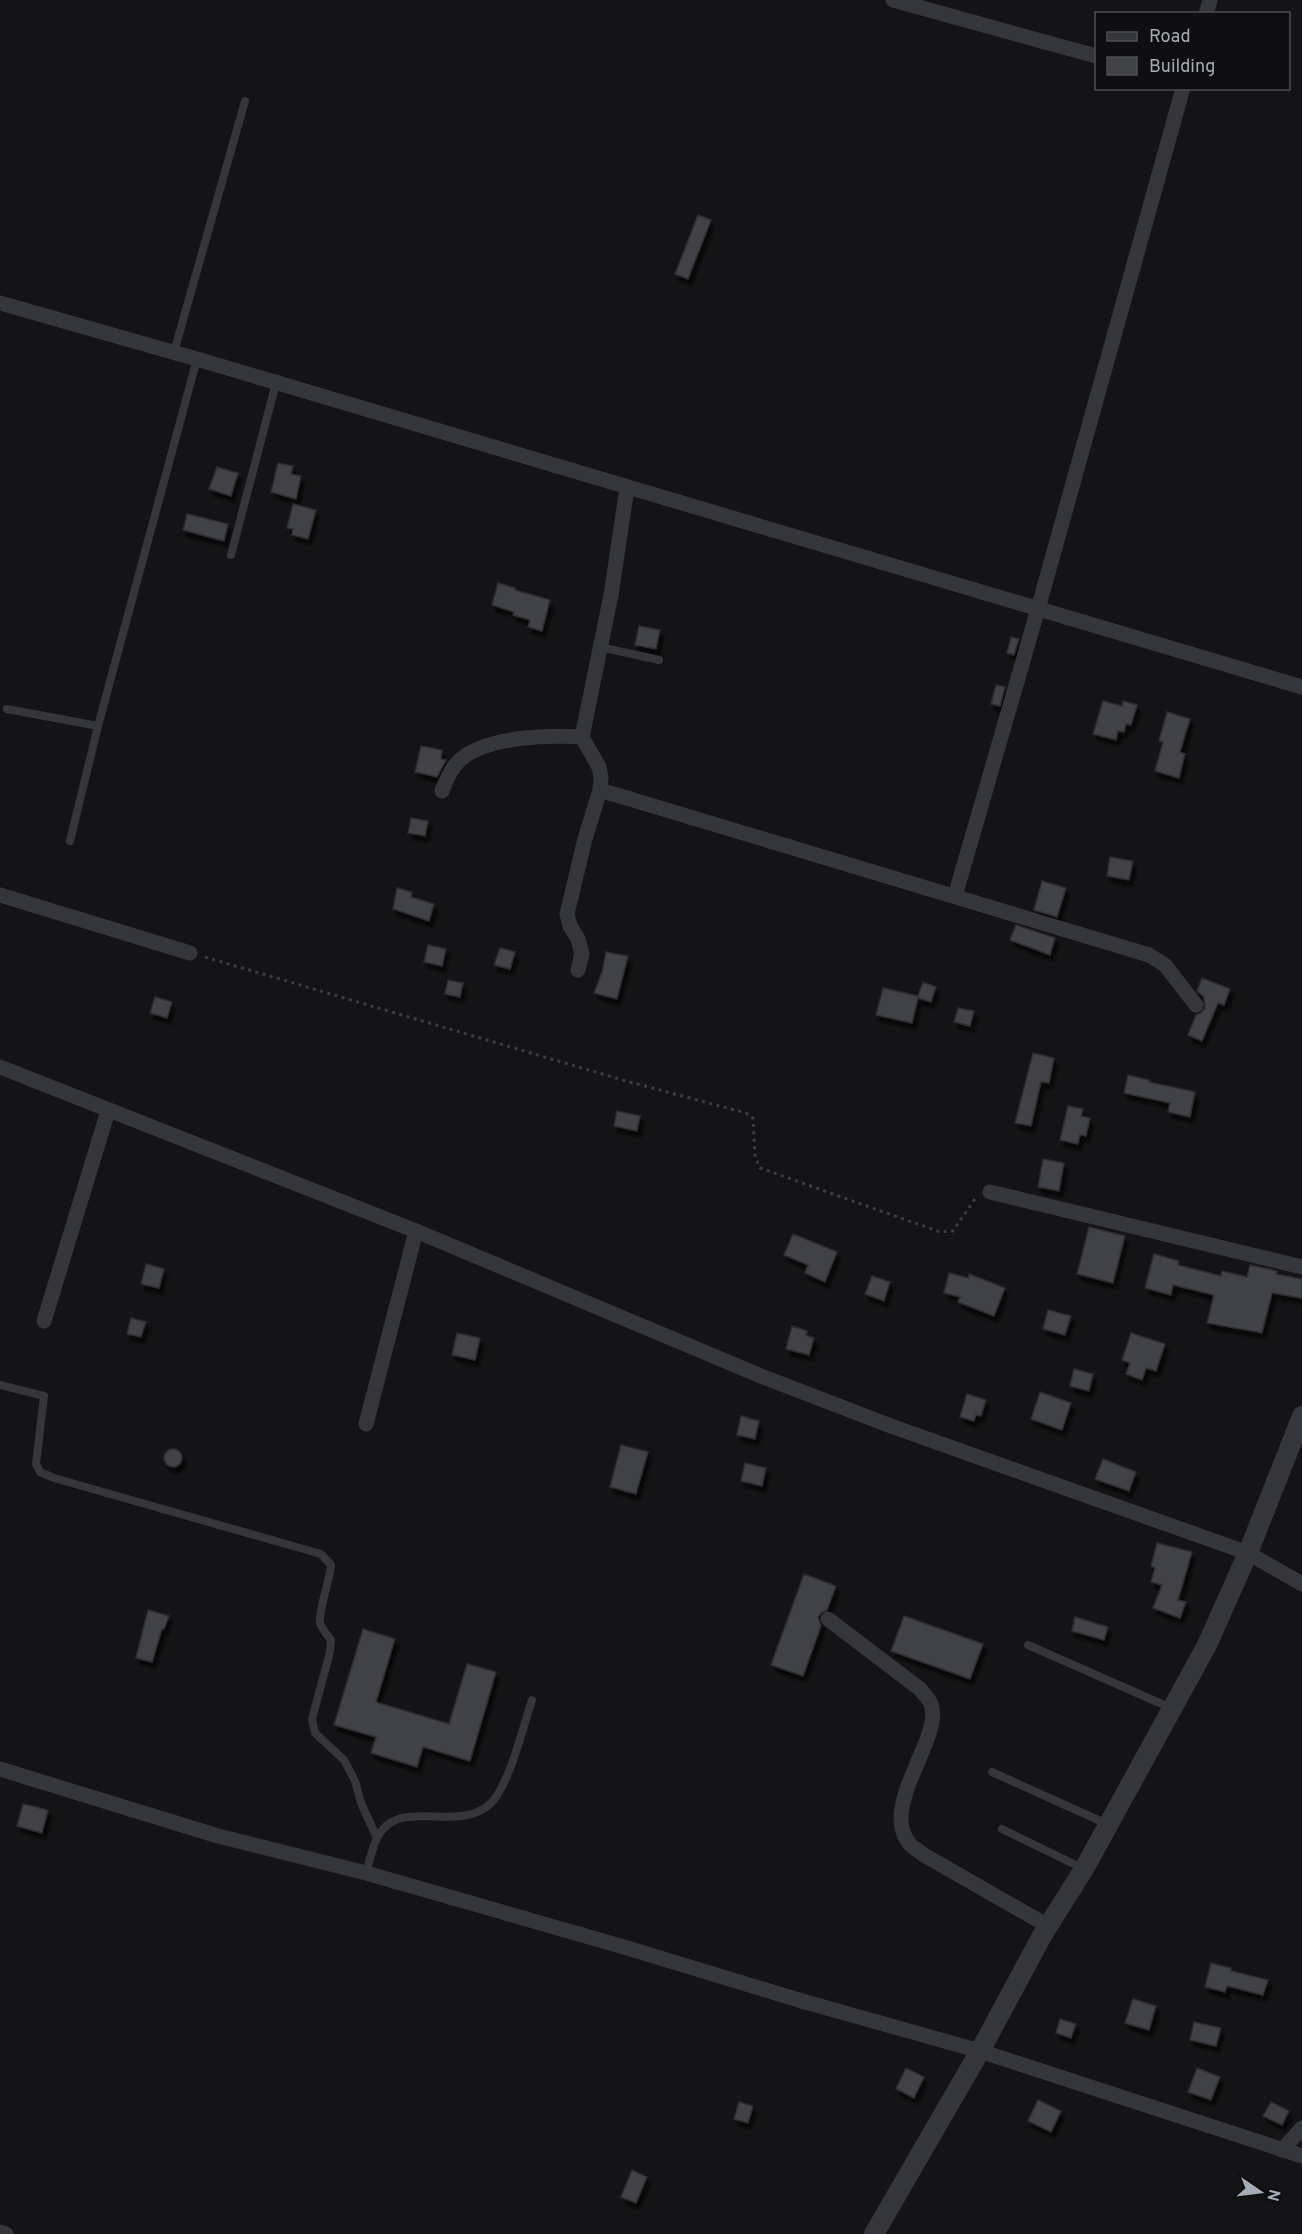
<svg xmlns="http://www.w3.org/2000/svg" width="1302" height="2234" font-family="Overpass,sans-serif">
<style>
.building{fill:#404246;stroke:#2e2e32;stroke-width:1.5;filter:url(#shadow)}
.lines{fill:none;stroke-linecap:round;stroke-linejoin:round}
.path{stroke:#3b3d42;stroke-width:3;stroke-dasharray:3 4.5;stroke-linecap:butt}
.service{stroke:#35363b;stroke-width:8}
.minor{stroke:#35363b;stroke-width:15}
.tertiary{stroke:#35363b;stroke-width:20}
</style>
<defs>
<filter id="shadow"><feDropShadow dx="3.5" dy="6" stdDeviation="1.5" flood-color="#0009"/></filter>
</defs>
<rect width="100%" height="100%" fill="#141416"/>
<path class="building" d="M698,215L711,220L688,279L675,274Z
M278,463L293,466L291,474L301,476L296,499L271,492Z
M217,467L238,473L231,496L209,489Z
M293,504L316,510L308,539L292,535L293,529L287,528Z
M187,514L228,524L224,541L183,530Z
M498,583L515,588V590L550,600L542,631L528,627L530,620L513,615L514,612L492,605Z
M639,626L660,630L656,649L635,645Z
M1011,637L1019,639L1014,655L1007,653Z
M996,685L1005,687L1000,706L991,704Z
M1103,701L1122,706L1123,701L1137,705L1131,725L1126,724L1124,732L1118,731L1116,740L1093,734Z
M1167,712L1190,719L1180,752L1185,754L1179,778L1155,771L1163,742L1159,741Z
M421,746L442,750L441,759L446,760L437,777L415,772Z
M411,818L428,821L425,836L408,833Z
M1110,857L1133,861L1129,880L1107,876Z
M1042,881L1066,888L1057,917L1034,910Z
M397,888L412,892L411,897L434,904L429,921L393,909Z
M1016,925L1055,938L1050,955L1010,940Z
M428,945L446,949L442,966L424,962Z
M500,948L515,952L510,969L494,965Z
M606,952L628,956L617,999L594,993L602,972Z
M1202,978L1230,989L1224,1005L1218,1003L1202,1041L1188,1035L1196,1015L1201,1013L1205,1008L1204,997L1197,991Z
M448,980L463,983L460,997L445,994Z
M923,982L936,987L931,1002L918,998L912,1023L876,1015L883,988L918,996Z
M155,997L172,1002L167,1018L150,1013Z
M958,1008L974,1011L970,1026L954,1022Z
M1033,1053L1054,1058L1049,1083L1041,1082L1031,1126L1015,1123Z
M1128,1075L1149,1080V1082L1195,1092L1190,1117L1168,1112L1170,1103L1124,1093Z
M1068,1106L1083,1109L1081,1116L1090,1118L1086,1136L1080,1135L1078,1144L1060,1140Z
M617,1111L640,1116L637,1131L614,1126Z
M1043,1159L1064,1163L1059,1191L1038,1187Z
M1089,1227L1125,1236L1113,1283L1077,1274Z
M793,1234L837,1252L825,1282L805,1273L808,1265L784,1255Z
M1154,1254L1179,1261L1178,1265L1221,1276L1222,1271L1247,1277L1250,1265L1277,1271L1276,1274L1302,1279V1298L1272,1293L1262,1333L1207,1323L1214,1295L1173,1285L1171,1295L1145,1288Z
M146,1264L164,1269L159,1288L141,1284Z
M949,1273L968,1278L969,1274L1005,1288L994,1316L958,1302L960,1297L944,1293Z
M872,1276L890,1282L884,1301L865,1294Z
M1048,1310L1071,1316L1065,1335L1043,1329Z
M131,1318L146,1322L141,1337L127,1334Z
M792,1326L807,1331L806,1335L814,1338L809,1355L786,1349Z
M457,1333L480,1338L475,1360L452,1355Z
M1131,1333L1165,1344L1156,1371L1146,1368L1142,1380L1126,1374L1130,1363L1122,1360Z
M1074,1369L1093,1374L1089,1391L1070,1386Z
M1040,1392L1071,1403L1062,1430L1031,1419Z
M967,1394L986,1400L981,1416L976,1415L974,1421L960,1417Z
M741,1416L759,1421L755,1439L737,1435Z
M621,1445L648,1452L636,1494L610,1487Z
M164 1458a9 9 0 1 1 18 0a9 9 0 1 1-18 0Z
M1103,1459L1136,1472L1129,1491L1095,1479Z
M745,1463L766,1468L762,1486L741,1481Z
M1157,1543L1192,1552L1178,1600L1186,1602L1180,1618L1153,1608L1162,1585L1151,1582L1155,1568L1151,1566Z
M804,1574L836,1586L827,1610L821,1613L818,1617L821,1626L803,1676L771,1665Z
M148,1610L169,1616L164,1629H162L152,1662L136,1658Z
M904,1616L983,1644L970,1679L891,1651Z
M1075,1617L1108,1627L1104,1640L1072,1631Z
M363,1629L395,1639L376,1702L449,1724L467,1664L496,1672L470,1761L423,1747L417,1767L371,1753L376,1737L334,1725Z
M23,1804L48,1810L42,1833L17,1826Z
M1211,1963L1231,1968V1971L1268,1980L1263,1995L1227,1986L1225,1992L1205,1987Z
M1133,1999L1156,2006L1149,2030L1125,2023Z
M1060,2019L1076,2024L1071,2038L1056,2033Z
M1194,2022L1221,2028L1216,2046L1190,2040Z
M906,2068L924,2077L914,2098L896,2089Z
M1197,2068L1220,2077L1211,2100L1188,2092Z
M1038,2100L1061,2111L1051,2132L1028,2121Z
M739,2102L753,2106L748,2123L734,2119Z
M1271,2102L1289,2111L1282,2125L1263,2116Z
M632,2170L647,2177L636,2203L621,2197Z"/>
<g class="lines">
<path class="path" d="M205,957L626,1081L746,1113L753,1118L755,1157L760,1168L940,1232L953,1231L975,1199"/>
<path class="service" d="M174,352L245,101
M231,555L276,383
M600,647L659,660
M7,709L98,726
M70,841L98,726L197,359
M0,1385L44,1396L36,1464L40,1472L54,1478L321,1554L331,1565C330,1580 318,1612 320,1623C322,1629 327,1635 331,1640L330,1652L312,1719L315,1733L344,1760L355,1781L361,1803L377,1838
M1028,1645L1171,1708
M992,1772L1107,1824
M1002,1829L1082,1868
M366,1873C369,1862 372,1849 377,1838C399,1794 460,1836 492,1802C510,1782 523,1727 532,1700"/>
<path class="minor" d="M893,0L1096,56
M1206,14L1210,0
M0,303L197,359L1302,687
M600,790L1149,955L1165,965L1196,1005
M442,791C446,780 451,768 460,760C487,736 548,735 582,737
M0,895L190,953
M955,896L1038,609L1183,88
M578,970L582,954L578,939L570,926L567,914L585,839L600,790L601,777L599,767L582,737L611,595L627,488
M0,1067L416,1231L761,1376L891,1426L1248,1553L1302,1584
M990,1192L1302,1267
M44,1321L108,1111
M366,1424L416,1231
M828,1619L920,1689C923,1693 929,1699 931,1704C944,1737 879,1805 909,1843C912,1848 920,1851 924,1855L1048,1926
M0,1769L218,1836L366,1873L624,1947L802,2001L980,2051L1302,2156
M1282,2150L1302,2128
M0,2232L6,2234"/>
<path class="tertiary" d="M874,2234L980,2051L1043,1934L1084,1869L1207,1645L1248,1553L1302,1416"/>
</g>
<rect x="1095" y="12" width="195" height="78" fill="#0f0f11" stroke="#4b4e53" stroke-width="1.5"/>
<rect x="1107" y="32" width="30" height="9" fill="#35363b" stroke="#4b4e53" stroke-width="1.5"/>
<text x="1149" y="42" font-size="18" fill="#a5acb6">Road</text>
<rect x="1107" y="57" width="30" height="18" fill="#404246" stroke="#4b4e53" stroke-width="1.5"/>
<text x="1149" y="72" font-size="18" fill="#a5acb6">Building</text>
<g transform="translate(1260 2192) rotate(104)" stroke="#0f0f11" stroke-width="4.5" paint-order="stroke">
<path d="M0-4.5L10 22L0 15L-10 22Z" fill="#a5acb6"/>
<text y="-9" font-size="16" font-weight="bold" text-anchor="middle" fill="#a5acb6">N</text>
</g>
</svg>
